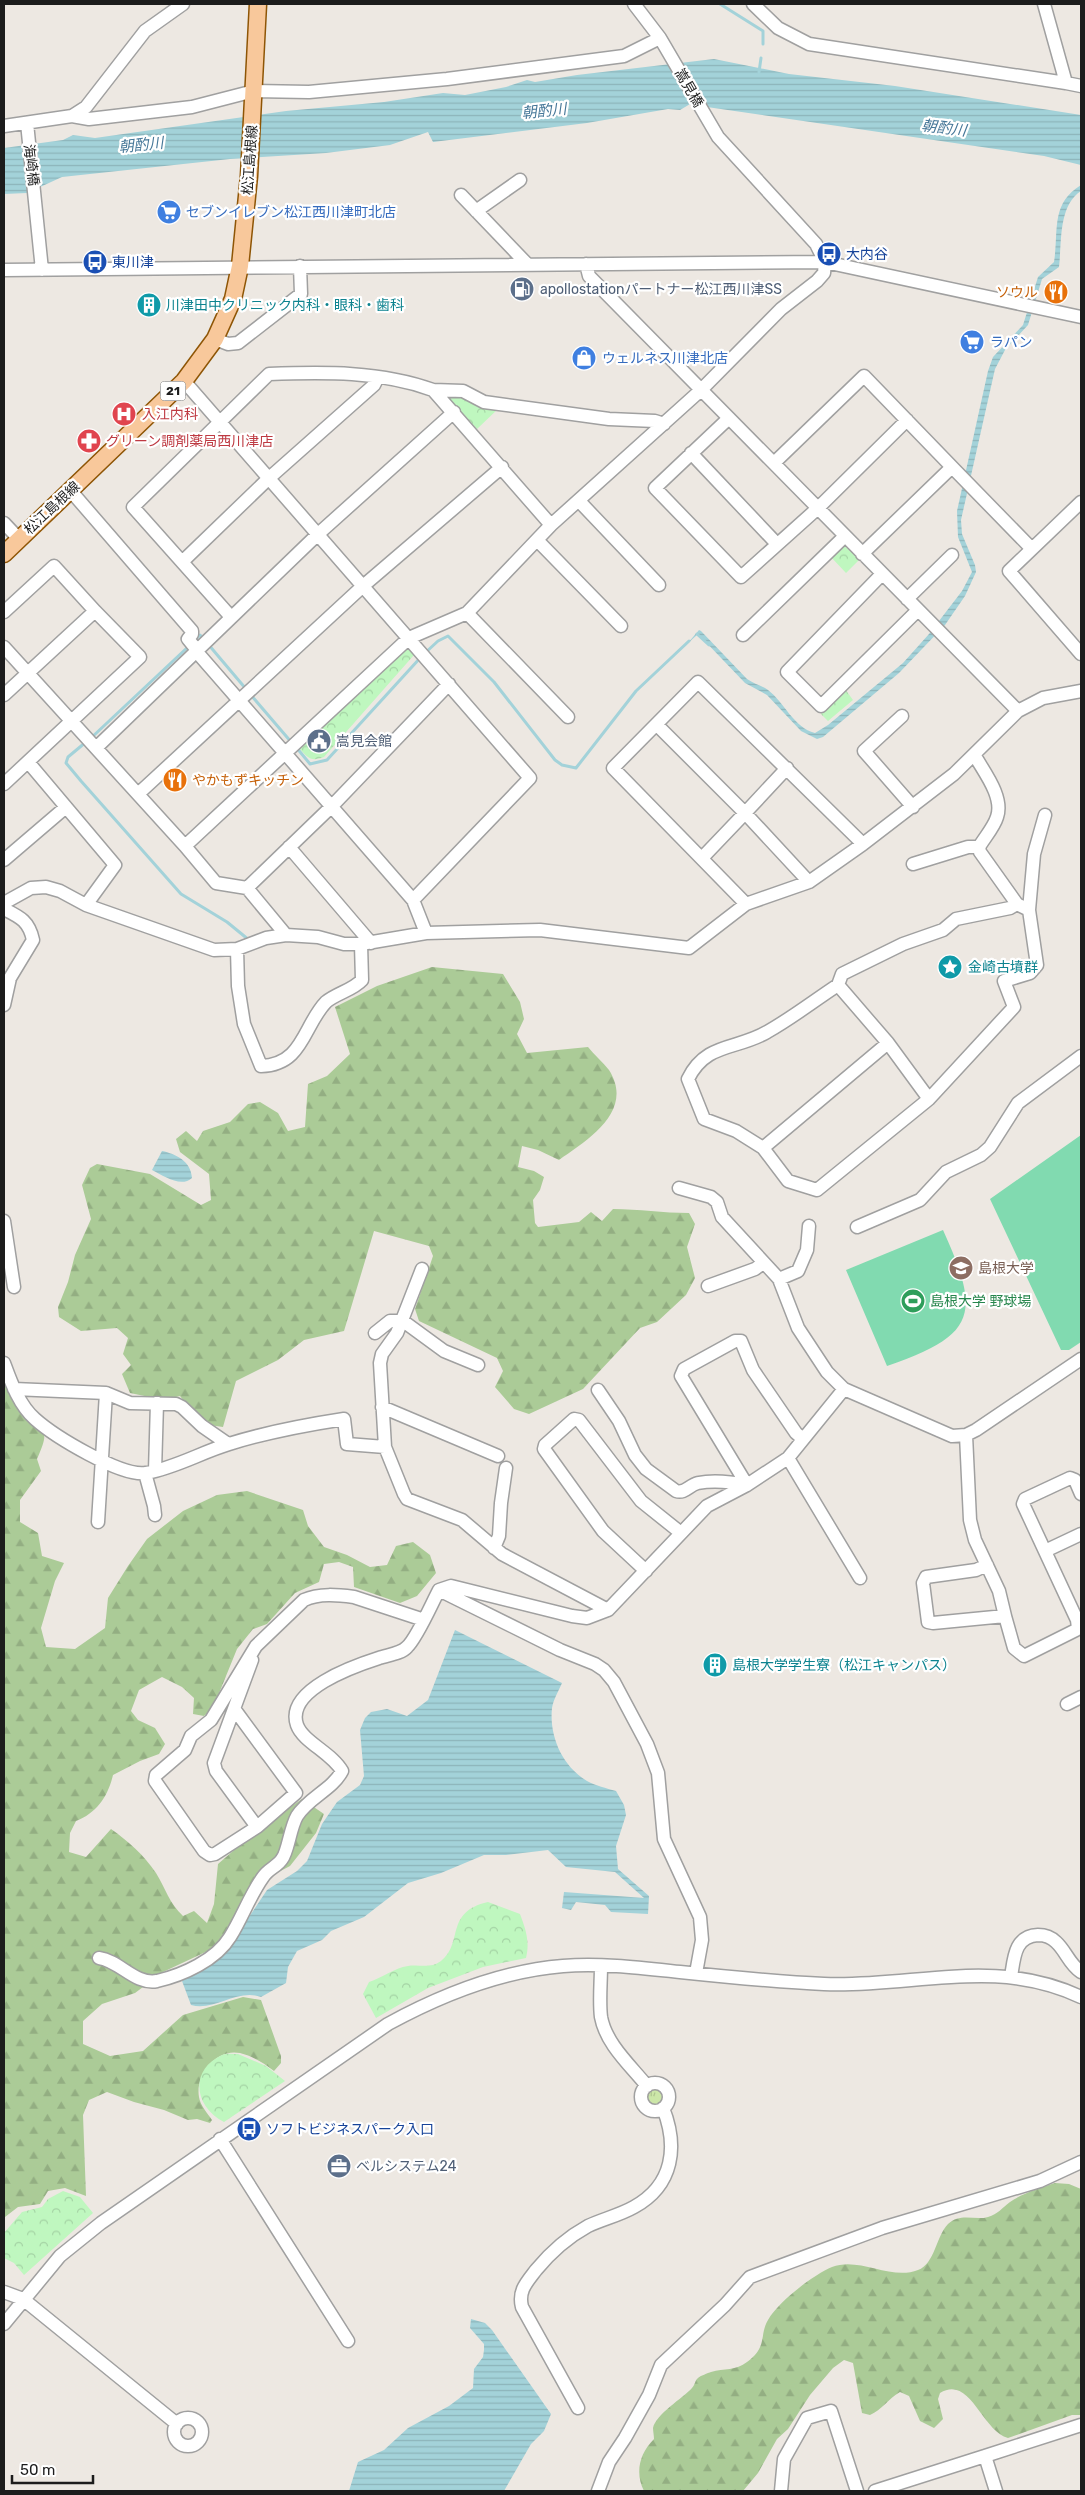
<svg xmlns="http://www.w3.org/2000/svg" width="1085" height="2495" font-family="Rubik,'Noto Sans JP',sans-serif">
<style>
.grass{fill:url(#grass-tufts)}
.forest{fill:url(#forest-firs)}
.park{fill:url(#park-crowns)}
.pitch{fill:#81dab0}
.water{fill:url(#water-rules)}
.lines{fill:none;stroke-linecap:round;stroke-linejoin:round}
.stream{stroke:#a3d2d9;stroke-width:3}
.minor-casing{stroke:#a0a0a0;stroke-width:15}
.major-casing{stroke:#8e5505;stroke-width:19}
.minor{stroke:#fff;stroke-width:12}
.major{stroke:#f8c89b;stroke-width:16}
.labels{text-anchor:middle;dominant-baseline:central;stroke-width:4.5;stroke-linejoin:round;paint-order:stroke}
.shield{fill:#fff;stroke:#606060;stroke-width:1}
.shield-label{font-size:12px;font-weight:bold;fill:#1c1c1c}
.street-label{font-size:14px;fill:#1c1c1c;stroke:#fff}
.shop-label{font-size:14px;fill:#366cbe;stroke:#fff;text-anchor:start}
.transit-label{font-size:14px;fill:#164399;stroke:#fff;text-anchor:start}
.service-label{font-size:14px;fill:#4e5e75;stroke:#fff;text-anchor:start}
.food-label{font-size:14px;fill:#c56008;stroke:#fff;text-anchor:end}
.culture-label{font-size:14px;fill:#0d838f;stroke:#fff;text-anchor:start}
.health-label{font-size:14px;fill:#be3a42;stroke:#fff;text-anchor:start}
.education-label{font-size:14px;fill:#785e54;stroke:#fff;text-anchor:start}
.leisure-label{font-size:14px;fill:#27864d;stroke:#fff;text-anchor:start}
.water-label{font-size:15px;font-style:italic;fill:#467798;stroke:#fff}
</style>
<defs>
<pattern id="grass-tufts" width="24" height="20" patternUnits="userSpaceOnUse" patternTransform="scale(1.25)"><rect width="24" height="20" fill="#cce6a8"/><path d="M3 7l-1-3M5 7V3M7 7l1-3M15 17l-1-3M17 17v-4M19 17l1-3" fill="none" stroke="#afc590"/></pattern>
<pattern id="forest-firs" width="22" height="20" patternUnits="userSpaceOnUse" patternTransform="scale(1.25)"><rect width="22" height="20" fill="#abcb97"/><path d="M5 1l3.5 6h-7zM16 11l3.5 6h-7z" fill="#93ae82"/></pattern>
<pattern id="park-crowns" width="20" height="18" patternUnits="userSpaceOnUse" patternTransform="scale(1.25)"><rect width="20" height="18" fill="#bff7bf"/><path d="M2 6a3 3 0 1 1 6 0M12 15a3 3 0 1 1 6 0" fill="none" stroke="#a4d3a4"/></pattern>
<pattern id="water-rules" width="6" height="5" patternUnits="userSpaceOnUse" patternTransform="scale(1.25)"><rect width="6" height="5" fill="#a3d2d9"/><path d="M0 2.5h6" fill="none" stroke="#8cb4ba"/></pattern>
</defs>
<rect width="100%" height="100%" fill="#ede8e2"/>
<path class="grass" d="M647 2097a8 8 0 1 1 16 0a8 8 0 1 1-16 0Z"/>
<path class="forest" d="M432,967L503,974L520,1002L524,1019L517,1034L527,1053L588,1047C594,1055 603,1062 609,1070C635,1111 588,1140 559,1160L538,1150L522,1146L518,1167L534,1171L544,1177L540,1190L533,1200L535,1223L538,1227L579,1222L591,1212L602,1221L613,1209C639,1209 663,1213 689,1213L695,1224L687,1247L695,1278L686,1295L657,1322L640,1328L583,1389L529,1414L514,1409L495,1387L503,1371L497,1358L419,1321L415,1309L433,1256L429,1246L374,1231L344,1331L304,1340L278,1360L236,1381L223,1427L202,1424L180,1396L164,1400L130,1393L122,1374L131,1365L123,1354L128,1338L117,1328L81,1331L59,1317L58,1307L68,1282L75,1255L91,1219L82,1185L90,1168L97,1164L150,1174L201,1205L211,1200L209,1174L180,1152L176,1139L186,1131L197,1141L203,1131L230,1122L248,1104L260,1102L278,1113L288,1131L305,1127L308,1084L327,1076L350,1054L335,1007L377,986Z
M4,1381C11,1392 15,1406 23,1416C40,1437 53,1423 37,1459L41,1471L20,1500V1522L38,1533L42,1556L64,1563L55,1581L41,1628L46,1647L75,1649L105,1628L108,1598L128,1566L147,1539L183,1511L217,1495L247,1491L303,1510L308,1526L324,1547L347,1555L370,1567L387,1565L396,1546L413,1542L430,1555L436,1573L417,1596L400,1603L354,1587L353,1567L339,1562L324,1564L319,1582L295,1593L267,1624L253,1629L237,1649L213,1708L204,1716L193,1714L194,1698L182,1687L162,1677L139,1690L131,1711L138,1720L155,1728L165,1744L159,1754L140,1761L113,1775C108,1796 97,1813 76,1821L70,1833L69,1852L86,1857L111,1829C128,1841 144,1855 156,1873C166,1889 169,1903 183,1916L194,1911L207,1923L214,1904L218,1864L256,1831L302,1799L324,1814L316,1833L290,1866L252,1886L233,1924L212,1949L163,1972L135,1993L102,2004L83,2021V2044L110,2056L143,2051L183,2015L243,1997L261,2000L281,2056V2063L274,2071C264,2063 252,2056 240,2053C216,2048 195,2075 199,2097C200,2105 208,2114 212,2120L210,2123L197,2119L188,2120L164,2110L134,2102L107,2092L89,2100L83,2115L86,2196L65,2188L48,2191L40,2204L18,2207L5,2217L4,2227Z
M1055,2183L1069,2184L1081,2189V2415H1072L1008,2438C982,2431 970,2374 940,2393L938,2399L943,2419L934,2428L920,2421L909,2396L900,2392C888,2399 882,2410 870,2415L862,2413L853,2363L844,2360L833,2368L810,2395L788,2429L777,2439L758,2473L743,2491H644C635,2473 639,2454 654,2439C654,2436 653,2431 653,2428C656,2414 683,2398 692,2388C695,2385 695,2380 698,2378C700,2376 708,2373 711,2372C724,2368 736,2371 747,2362C768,2347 759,2335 768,2320C778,2302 813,2275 832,2267C859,2256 891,2281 918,2270C935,2264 936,2236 948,2224C961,2212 975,2221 988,2217C998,2214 1002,2208 1010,2202C1023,2193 1040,2188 1055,2183Z"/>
<path class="park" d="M451,393L499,408L477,429L447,397Z
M842,544L860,559L846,573L830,556Z
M409,649L414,655L324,757C311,762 308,758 299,748L401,651Z
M845,689L853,700L828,721L821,714Z
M488,1902L520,1914C526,1930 530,1942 526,1958L483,1967L428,1988L376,2018L363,1994L369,1982C382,1978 394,1968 408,1966C420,1964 430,1969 441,1961C464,1943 444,1912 488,1902Z
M238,2054L266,2066L285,2081L224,2122C194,2107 189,2070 222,2055C227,2053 233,2054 238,2054Z
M63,2191L80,2197L93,2213L24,2275L14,2263L4,2258V2233L22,2212L42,2207L48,2199Z"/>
<path class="pitch" d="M1081,1135V1342L1069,1350H1061L990,1199Z
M943,1230C981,1314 977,1335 887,1366L846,1270Z"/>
<path class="water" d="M714,59L789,74L895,86L1081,115V165L1044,156L707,107L702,97L680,110L668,109L587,123L433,142L428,132L390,145L326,153L230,159L62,177L27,193L4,194V148L63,140L73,135L95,138L286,111L384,102L443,93L465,95L506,87L527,80L535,82L577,75Z
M1081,185V191C1058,206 1062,242 1059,267L1042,279L1028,325L1005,350L995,369L961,520L962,534L975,565L976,572L965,596L945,625L899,673L823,737L817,739L801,731L767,695L745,683L700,636L697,635L687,644L699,630L701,631L747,679C754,684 761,685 768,690C784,702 794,728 815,733L828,725L903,663L929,634L962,591L972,572L958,537L957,511L988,371L993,357L1023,325L1038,277L1054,262C1059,231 1050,204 1081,185Z
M162,1151C176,1154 191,1161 192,1178C181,1188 164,1176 152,1170Z
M455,1630L562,1683C559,1690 553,1700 552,1708C549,1736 562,1766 587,1781C596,1786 606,1788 616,1791L624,1805L626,1815L616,1846L618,1869L649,1896L648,1914L611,1912L605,1905L576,1902L571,1910L562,1908L564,1892L644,1898L615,1872L566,1867L548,1850L506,1855H484L441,1873L408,1883L364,1917L331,1931L322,1940L297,1951L288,1967L286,1983L261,1997C237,1988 214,2012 191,2005L182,1981L235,1938L267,1890L297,1871L307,1861L322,1824L337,1802L360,1785L364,1776L360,1730L365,1718L371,1712L387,1709L407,1716L428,1700Z
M471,2319L485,2323L492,2330L551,2414L544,2431L531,2444L504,2491H349L358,2462L384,2450L408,2428L449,2406L473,2388L474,2369L483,2357L484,2350V2344L470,2328Z"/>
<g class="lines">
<path class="stream" d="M720,4L763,31V44
M759,72L761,58
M697,634L709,645
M193,642L200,635L204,640
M208,644L246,689
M425,653L438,641L448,636L494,682L555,760L562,765L576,768L636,691L689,641
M250,694L292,743
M91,738L189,646
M86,742L68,757L66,763L81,781L181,894L227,922L249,940
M296,747L310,764L327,760L421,657"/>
<defs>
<path id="minor" d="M753,4L778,28L809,44L1066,83L1044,4
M1066,83L1081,86
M72,116L86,107L145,31L183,4
M27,123L42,270
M4,126L72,116L89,119L192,107L254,91L309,92L447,79L624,56L660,38
M461,195L528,265
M476,211L520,180
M586,264L589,276L1018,711
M4,270L825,262L1081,317
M215,339L228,344L238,343L301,294L300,266
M184,381L530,778L413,900
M433,390L463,391L484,402L609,419L655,421L664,424
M729,418L655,488L741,577L818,508L907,420
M691,453L777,544
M775,462L864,376L952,467L862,554
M952,467L1032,549
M70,490L192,631V634L188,639L197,650
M579,501L659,585
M1081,502L1009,571L1081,654
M4,523L19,539
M537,540L621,626
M182,562L133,507L269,374C324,372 381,371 433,390L551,525
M882,574L787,672L821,706L918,610
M907,599L952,555
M4,612L54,566L95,611L4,695
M467,613L568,717
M231,617L182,562L268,479L374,385L378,377
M743,635L845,536
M4,647L185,846L409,638L467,613L551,525L701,390L781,309L817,281L824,273L825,262L816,244L718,137L660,38L634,4
M196,651L413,900L426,933
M902,716L864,751L913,807
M657,725L745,813L702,858
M97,747L317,535L454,412
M975,756C984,772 1004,797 997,817C994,827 985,837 979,847L980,852L1017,904L1029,910L1037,965L1030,973L1004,981L1014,1007L929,1099L817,1190L788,1181L763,1148L736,1131L704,1119L688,1079C706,1042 737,1050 767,1032C792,1018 815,1000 838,985L842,974L903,944L943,930L956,919L1010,908L1017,904
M28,762L115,865L86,905
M787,768L745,813L809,882
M4,784L140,657L95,611
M138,794L363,586L502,467
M185,846L216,883L247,888L332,806L449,684
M289,847L371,943
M4,860L66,807
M913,864L968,847H979
M247,888L286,935
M4,903L31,888L46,887L60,891L86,905L214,950L237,949L266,938L286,935L318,937L344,944H361L426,933L540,930L689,948L746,904L809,882L863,844L954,774L1018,711L1043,698L1081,691
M746,904L613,768L698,682L863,844
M4,909C20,917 29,921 33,940L10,978L4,1005
M1029,910L1034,854L1045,815
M237,949L238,986L244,1024L261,1066C303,1065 303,1026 326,1002C337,993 353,990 362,980L361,944
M838,985L888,1043L929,1099
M763,1148L888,1043
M679,1188L711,1197L717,1202L722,1217L779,1279L798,1328L827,1372L844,1389
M4,1221L14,1287
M857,1227L920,1200L946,1172L981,1155L990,1147L1018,1103L1081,1056
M422,1269L397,1333L382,1354L380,1363L385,1447L404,1494L407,1499L462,1520L502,1554L608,1610
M779,1279L798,1271L807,1250L809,1226
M708,1286L755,1269L763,1263
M375,1333L390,1321H403L444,1351L478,1365
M4,1363C11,1382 19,1405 35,1419C54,1436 121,1477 146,1473C175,1468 202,1452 229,1444C267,1432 305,1425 344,1419L347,1444L385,1447
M14,1389L106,1393L130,1403L176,1404L182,1407L202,1426L228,1444
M598,1390L619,1421L635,1455L646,1469L676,1491C685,1494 689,1485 698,1483C713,1480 732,1482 747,1485
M382,1407L498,1456
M966,1435L970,1520L975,1540L999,1591L1005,1616
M788,1458L860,1578
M155,1471L157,1403
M145,1473L154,1506L155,1515
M747,1485L681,1376L684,1369L735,1341H741L753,1370L796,1433L803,1439
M98,1522L106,1393
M494,1548L499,1536L501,1503L506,1468
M1045,1551L1081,1534
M987,1565L976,1570L926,1577L923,1583L928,1622L933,1623L1005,1616L1014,1648L1024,1656L1076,1630L1078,1628L1077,1620L1023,1504L1025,1499L1070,1478L1075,1480L1081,1494
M646,1571L603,1531L544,1449L545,1445L574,1419L579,1420L641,1501L681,1533
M439,1590L560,1650L595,1664L604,1670L614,1682L647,1744L658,1773L664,1839L700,1917L702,1940L696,1973
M252,1660L214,1763L216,1771L257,1827
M1067,1704L1081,1697
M235,1710L296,1793L257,1827L215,1854L210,1855L204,1851L155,1781L156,1775L185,1750L191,1736L211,1720L256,1646L304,1600C319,1593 338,1595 354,1597L424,1620
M99,1958C120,1961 135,1985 157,1981C183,1975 216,1960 230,1937C242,1918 250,1895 263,1877C268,1869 278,1866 282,1859C288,1852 290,1828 297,1816C309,1797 332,1790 342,1771C332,1753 303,1742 297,1725C285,1690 354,1666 379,1658C387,1655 401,1654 407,1647C417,1638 432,1603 439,1590L451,1586L572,1616L587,1618L608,1610L707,1506L747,1485L788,1458L844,1389L952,1436L966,1435L976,1430L1081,1359
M601,1966C601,1982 599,2001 601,2017C606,2044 630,2065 647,2086
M1011,1977C1014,1959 1014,1936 1038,1935C1045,1935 1051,1937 1056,1942C1066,1951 1069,1964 1081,1972
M641 2097a14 14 0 1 1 28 0a14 14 0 1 1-28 0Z
M220,2139L348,2341
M4,2292L23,2299L177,2424
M4,2324L60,2256L101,2223L388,2024C443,1994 501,1971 563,1966C602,1963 642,1968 680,1972C728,1977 776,1982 824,1984C913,1988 994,1956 1081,1997
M578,2408L522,2307C518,2291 526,2283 536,2270C550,2253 568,2237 588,2226C603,2219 620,2215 634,2207C674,2185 678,2146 663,2108
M174 2432a14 14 0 1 1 28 0a14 14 0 1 1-28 0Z
M598,2491L609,2462L625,2438L649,2395L661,2365L725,2305L750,2277L882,2228L1040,2181L1081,2162
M781,2491L784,2459L807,2418L831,2411L857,2491
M875,2491L985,2456
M996,2491L985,2456L1081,2425"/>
<path id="major" d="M4,554L184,381L215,339L233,299L240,266L249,176L258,4"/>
</defs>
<use href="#minor" class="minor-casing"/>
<use href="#major" class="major-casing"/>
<use href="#minor" class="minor"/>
<use href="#major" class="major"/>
</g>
<defs>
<symbol id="supermarket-disc" viewBox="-11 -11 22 22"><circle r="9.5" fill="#3f7fe0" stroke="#fff"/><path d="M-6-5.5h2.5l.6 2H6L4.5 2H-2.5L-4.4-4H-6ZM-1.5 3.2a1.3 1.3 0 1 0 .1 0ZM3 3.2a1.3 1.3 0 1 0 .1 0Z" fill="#fff"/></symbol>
<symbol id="bus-disc" viewBox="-11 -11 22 22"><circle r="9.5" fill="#1a4fb4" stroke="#fff"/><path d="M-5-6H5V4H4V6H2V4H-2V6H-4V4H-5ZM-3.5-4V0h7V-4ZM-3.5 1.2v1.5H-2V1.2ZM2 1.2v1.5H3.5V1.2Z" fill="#fff"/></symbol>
<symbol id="fuel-disc" viewBox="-11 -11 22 22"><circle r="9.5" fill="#5c6f8a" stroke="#fff"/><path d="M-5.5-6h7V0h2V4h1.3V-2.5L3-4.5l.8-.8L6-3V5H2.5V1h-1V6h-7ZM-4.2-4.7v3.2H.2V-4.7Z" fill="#fff"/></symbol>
<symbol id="restaurant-disc" viewBox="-11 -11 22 22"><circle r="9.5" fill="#e8710a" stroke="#fff"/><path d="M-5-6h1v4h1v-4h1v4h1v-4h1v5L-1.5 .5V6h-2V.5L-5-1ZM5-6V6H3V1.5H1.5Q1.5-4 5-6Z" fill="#fff"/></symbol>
<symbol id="building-disc" viewBox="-11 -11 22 22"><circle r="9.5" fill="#0f9aa8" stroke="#fff"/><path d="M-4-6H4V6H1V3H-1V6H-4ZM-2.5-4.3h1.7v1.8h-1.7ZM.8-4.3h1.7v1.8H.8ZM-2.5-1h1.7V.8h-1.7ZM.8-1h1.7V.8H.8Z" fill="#fff"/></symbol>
<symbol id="shop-disc" viewBox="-11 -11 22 22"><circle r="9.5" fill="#3f7fe0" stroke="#fff"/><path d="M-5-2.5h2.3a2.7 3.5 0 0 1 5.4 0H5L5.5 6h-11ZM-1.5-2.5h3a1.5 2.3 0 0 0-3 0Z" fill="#fff"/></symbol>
<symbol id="hospital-disc" viewBox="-11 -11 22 22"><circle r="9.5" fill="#e0444e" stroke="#fff"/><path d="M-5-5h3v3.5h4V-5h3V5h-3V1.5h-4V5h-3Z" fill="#fff"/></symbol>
<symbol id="pharmacy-disc" viewBox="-11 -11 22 22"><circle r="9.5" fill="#e0444e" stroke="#fff"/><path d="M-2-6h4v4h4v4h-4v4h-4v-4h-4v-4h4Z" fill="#fff"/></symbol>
<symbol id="civic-disc" viewBox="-11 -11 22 22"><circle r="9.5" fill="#5c6f8a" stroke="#fff"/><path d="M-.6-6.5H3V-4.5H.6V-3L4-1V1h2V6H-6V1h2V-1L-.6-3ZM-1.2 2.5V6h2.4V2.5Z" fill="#fff"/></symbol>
<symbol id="sight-disc" viewBox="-11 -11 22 22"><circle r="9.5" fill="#0f9aa8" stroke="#fff"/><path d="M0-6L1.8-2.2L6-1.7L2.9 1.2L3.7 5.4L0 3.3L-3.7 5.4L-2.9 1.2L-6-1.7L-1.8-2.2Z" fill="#fff"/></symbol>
<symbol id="university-disc" viewBox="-11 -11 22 22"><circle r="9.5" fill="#8d6e63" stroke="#fff"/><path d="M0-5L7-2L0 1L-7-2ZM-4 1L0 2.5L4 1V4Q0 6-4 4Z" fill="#fff"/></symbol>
<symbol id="stadium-disc" viewBox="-11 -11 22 22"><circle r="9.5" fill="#2e9e5b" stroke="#fff"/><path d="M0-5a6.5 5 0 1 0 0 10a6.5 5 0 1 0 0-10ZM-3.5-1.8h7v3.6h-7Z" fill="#fff"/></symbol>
<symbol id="office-disc" viewBox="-11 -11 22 22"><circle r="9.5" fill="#5c6f8a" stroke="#fff"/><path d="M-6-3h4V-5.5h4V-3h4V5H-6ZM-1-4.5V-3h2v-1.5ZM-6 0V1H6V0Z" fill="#fff"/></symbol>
</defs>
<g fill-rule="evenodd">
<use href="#supermarket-disc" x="155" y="198" width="28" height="28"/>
<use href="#bus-disc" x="815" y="240" width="28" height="28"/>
<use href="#bus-disc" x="81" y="248" width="28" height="28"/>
<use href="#fuel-disc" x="508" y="275" width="28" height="28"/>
<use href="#restaurant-disc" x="1042" y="278" width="28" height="28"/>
<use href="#building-disc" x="135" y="291" width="28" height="28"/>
<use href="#supermarket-disc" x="958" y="328" width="28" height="28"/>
<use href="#shop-disc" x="570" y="344" width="28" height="28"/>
<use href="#hospital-disc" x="110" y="400" width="28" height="28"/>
<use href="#pharmacy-disc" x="75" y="427" width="28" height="28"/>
<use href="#civic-disc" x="305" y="727" width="28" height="28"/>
<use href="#restaurant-disc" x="161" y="766" width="28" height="28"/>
<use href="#sight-disc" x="936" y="953" width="28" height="28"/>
<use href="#university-disc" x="947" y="1254" width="28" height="28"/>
<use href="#stadium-disc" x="899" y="1287" width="28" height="28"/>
<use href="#building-disc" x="701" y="1651" width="28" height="28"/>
<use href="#bus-disc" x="235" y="2115" width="28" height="28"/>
<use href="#office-disc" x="325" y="2152" width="28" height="28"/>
</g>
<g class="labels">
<rect class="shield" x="160.5" y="381.5" width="25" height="19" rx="4"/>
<g class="shield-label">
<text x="173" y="391">21</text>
</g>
<g class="street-label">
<text transform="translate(689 88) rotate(60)">嵩見橋</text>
<text transform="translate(250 160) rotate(-86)">松江島根線</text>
<text transform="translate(31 165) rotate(83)">海崎橋</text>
<text transform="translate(52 508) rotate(-43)">松江島根線</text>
</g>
<g class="shop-label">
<text x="186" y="212">セブンイレブン松江西川津町北店</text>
<text x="990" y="342">ラパン</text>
<text x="602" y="358">ウェルネス川津北店</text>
</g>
<g class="transit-label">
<text x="846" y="254">大内谷</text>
<text x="112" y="262">東川津</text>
<text x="266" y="2129">ソフトビジネスパーク入口</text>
</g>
<g class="service-label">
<text x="540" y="289">apollostationパートナー松江西川津SS</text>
<text x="336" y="741">嵩見会館</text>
<text x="356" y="2166">ベルシステム24</text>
</g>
<g class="food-label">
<text x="1038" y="292">ソウル</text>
<text x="192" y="780" text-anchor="start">やかもずキッチン</text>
</g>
<g class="culture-label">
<text x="166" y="305">川津田中クリニック内科・眼科・歯科</text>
<text x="968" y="967">金崎古墳群</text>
<text x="732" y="1665">島根大学学生寮（松江キャンパス）</text>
</g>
<g class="health-label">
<text x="142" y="414">入江内科</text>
<text x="106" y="441">グリーン調剤薬局西川津店</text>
</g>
<g class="education-label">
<text x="978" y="1268">島根大学</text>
</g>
<g class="leisure-label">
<text x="930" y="1301">島根大学 野球場</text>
</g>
<g class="water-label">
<text transform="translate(544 111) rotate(-6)">朝酌川</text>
<text transform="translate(944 128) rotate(7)">朝酌川</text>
<text transform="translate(141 145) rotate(-6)">朝酌川</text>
</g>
</g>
<rect width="1085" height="2495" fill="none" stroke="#1c1c1c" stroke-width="10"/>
<path d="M12 2475v8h81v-8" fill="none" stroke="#1c1c1c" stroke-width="2.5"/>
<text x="20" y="2475" font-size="15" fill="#1c1c1c" stroke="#ffffff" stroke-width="4" paint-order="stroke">50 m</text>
</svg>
